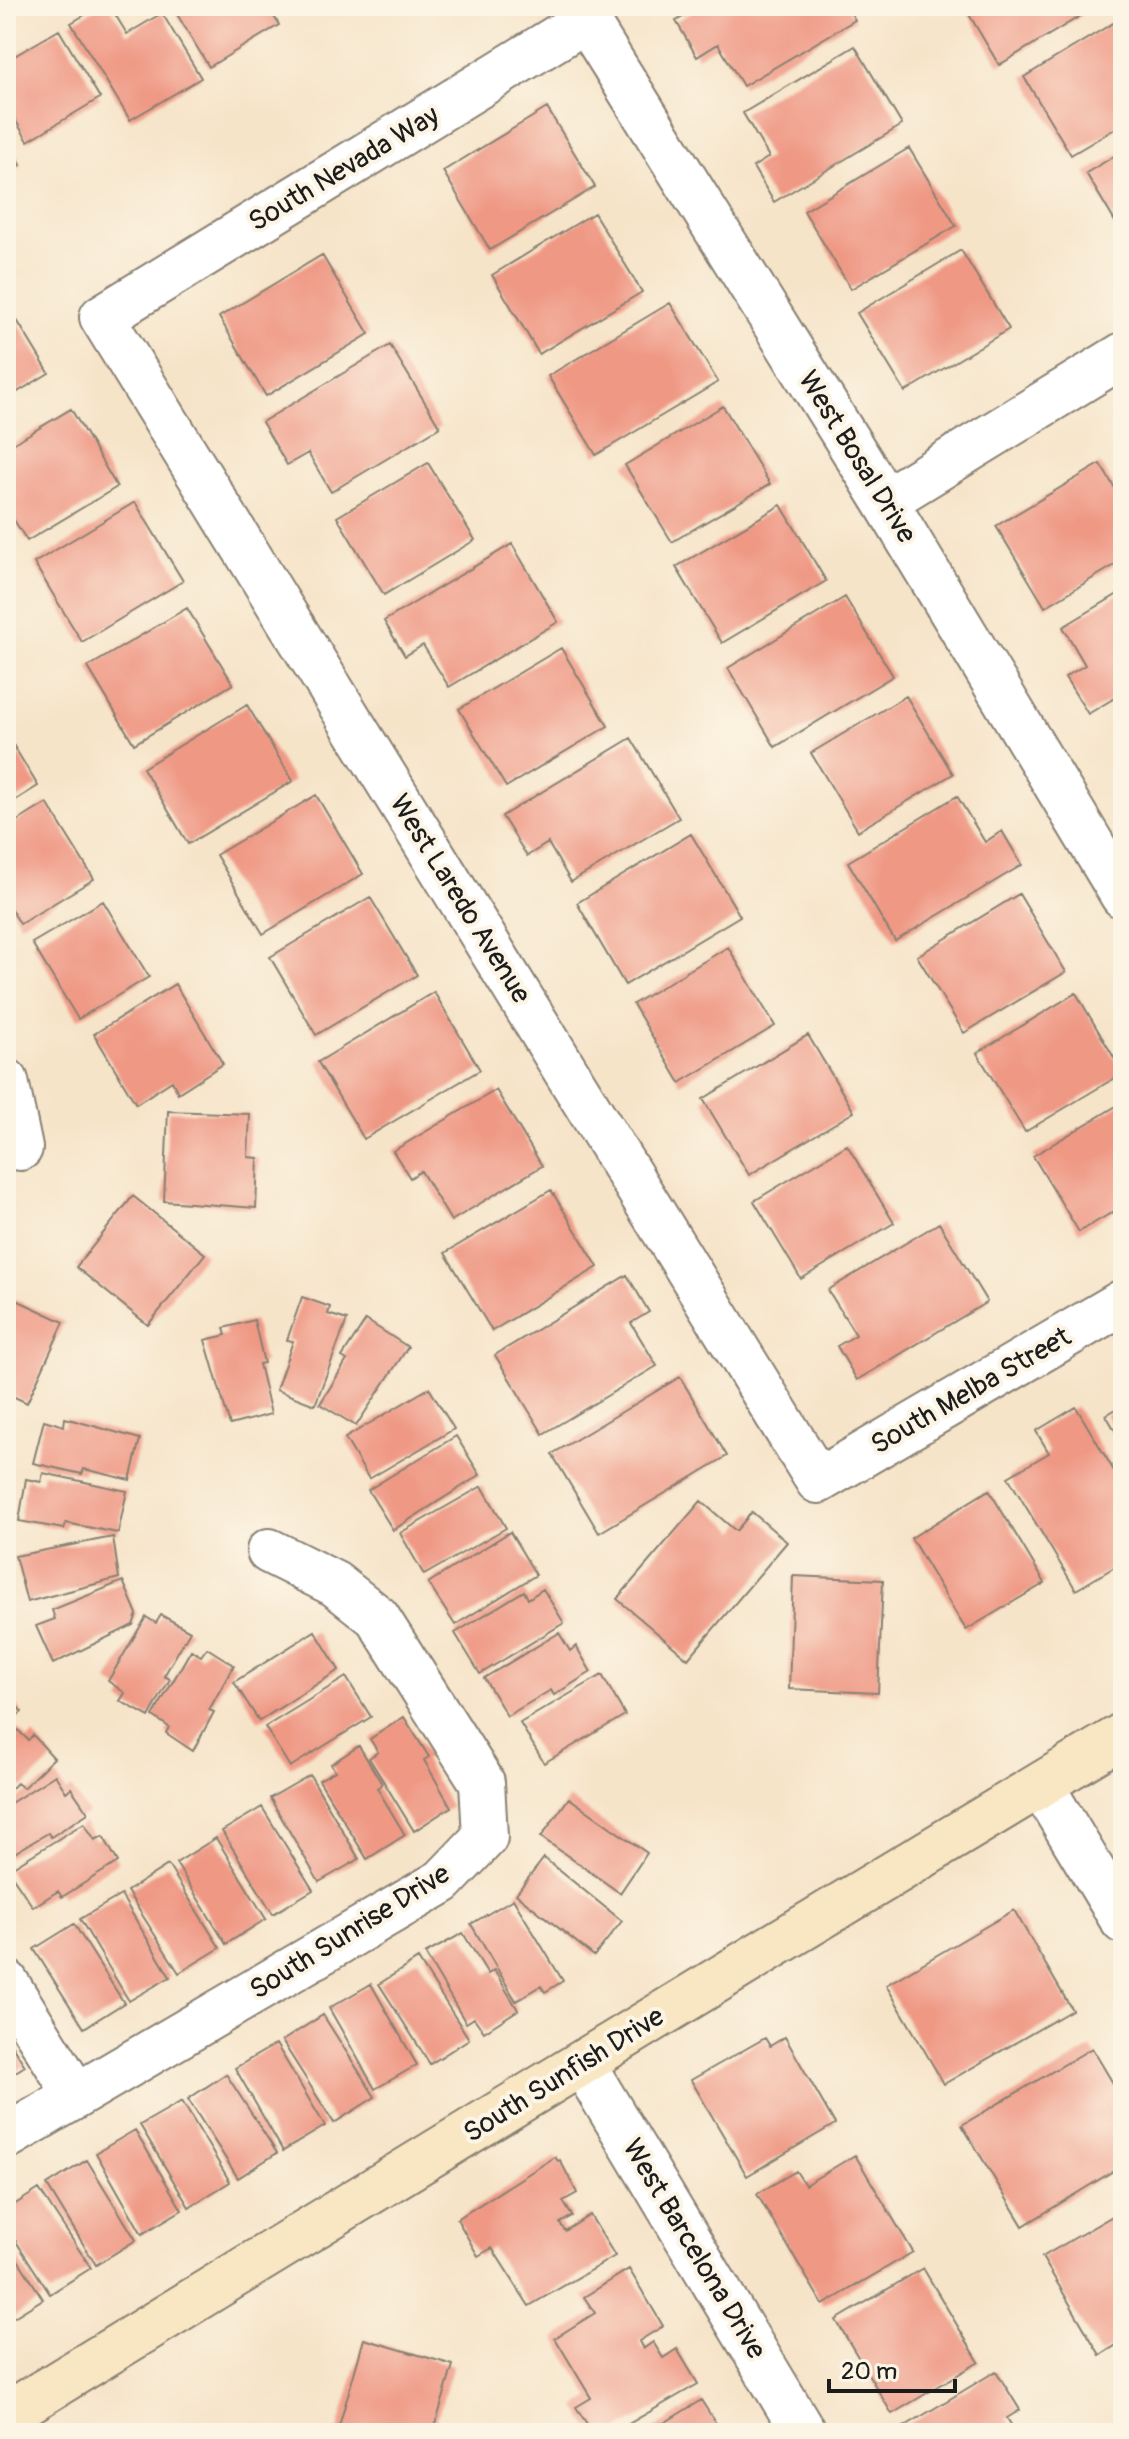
<svg xmlns="http://www.w3.org/2000/svg" width="1129" height="2439" font-family="Pangolin,sans-serif">
<style>
.building{fill:#ef9985}
.lines{fill:none;stroke-linecap:round;stroke-linejoin:round}
.street-casing{stroke:#898072;stroke-width:48}
.secondary-casing{stroke:#898072;stroke-width:48}
.street{stroke:#fff;stroke-width:44}
.secondary{stroke:#f9e7c3;stroke-width:44}
.labels{text-anchor:middle;dominant-baseline:central;stroke-width:8;stroke-linejoin:round;paint-order:stroke}
.street-label{font-size:28px;fill:#1c1c1c;stroke:#fcf5e5}
</style>
<rect width="100%" height="100%" fill="#fcf5e5"/>
<filter id="ink" filterUnits="userSpaceOnUse"><feTurbulence type="fractalNoise" baseFrequency=".0125" numOctaves="2"/><feDisplacementMap in="SourceGraphic" scale="16" xChannelSelector="R" yChannelSelector="G"/><feConvolveMatrix kernelMatrix="1 2 1 2 8 2 1 2 1" color-interpolation-filters="sRGB"/></filter>
<filter id="wash" filterUnits="userSpaceOnUse"><feTurbulence type="fractalNoise" baseFrequency=".006" numOctaves="4" result="noise"/><feDisplacementMap in="SourceGraphic" scale="32" xChannelSelector="R" yChannelSelector="G"/><feGaussianBlur stdDeviation="1.8" result="paint"/><feColorMatrix in="noise" values="0 0 0 0 0 0 0 0 0 0 0 0 0 0 0 0 0 1.4 0 .05"/><feComposite in="paint" operator="in"/></filter>
<g filter="url(#wash)">
<rect width="100%" height="100%" fill="#f6e4c9"/>
<g id="blocks">
<path class="building" d="M100,6H110L127,34L162,13L201,78L130,120L71,23Z
M172,6H268L279,25L209,67Z
M702,6H847L855,20L743,86L718,44L697,57L676,21Z
M964,6H1097L999,65Z
M1123,17V124L1071,155L1024,77Z
M59,30L100,98L28,141L6,105V61Z
M855,46L902,125L774,202L753,167L769,157L743,113Z
M547,108L595,187L490,250L443,171Z
M6,140L21,165L6,174Z
M909,148L956,226L851,289L804,211Z
M1123,151V235L1086,173Z
M594,213L642,292L539,354L492,275Z
M961,250L1009,329L905,392L857,313Z
M322,255L369,334L266,396L219,317Z
M6,302L49,373L6,399Z
M670,303L718,382L596,455L548,376Z
M390,345L440,427L331,492L308,453L287,465L262,422Z
M723,406L770,484L672,542L625,465Z
M71,409L117,487L27,541L6,507V448Z
M428,463L475,540L384,595L337,517Z
M1100,464L1123,501V560L1045,607L996,526Z
M135,502L183,581L82,642L34,563Z
M781,505L826,581L722,643L676,567Z
M512,544L558,622L449,687L423,645L405,656L384,621Z
M1123,591V693L1088,714L1065,677L1085,665L1063,627Z
M845,597L893,676L775,747L728,668Z
M187,608L233,684L134,744L88,667Z
M561,648L608,726L506,787L459,709Z
M906,696L953,774L858,831L811,753Z
M247,705L293,781L188,844L143,768Z
M6,733L38,786L6,806Z
M631,738L679,818L571,882L548,843L527,856L502,816Z
M316,795L363,874L263,934L216,855Z
M957,796L985,842L1002,831L1022,865L895,941L848,862Z
M47,803L94,879L20,924L6,901V828Z
M691,834L740,916L625,985L577,903Z
M1019,894L1066,972L964,1033L917,956Z
M370,897L417,975L316,1035L270,957Z
M103,901L149,977L78,1019L32,943Z
M728,947L775,1026L680,1083L633,1004Z
M175,984L223,1064L178,1093L172,1081L136,1104L94,1034Z
M434,992L480,1070L364,1139L318,1062Z
M1076,993L1123,1073L1025,1132L977,1053Z
M808,1035L854,1112L749,1175L703,1099Z
M496,1090L542,1166L451,1221L421,1171L410,1178L393,1151Z
M1123,1102V1206L1079,1232L1033,1156Z
M168,1111L250,1114L248,1157L258,1158L256,1208L164,1201Z
M847,1145L894,1223L801,1279L754,1201Z
M551,1190L598,1267L492,1331L445,1253Z
M133,1196L205,1254L148,1325L76,1267Z
M939,1223L987,1302L857,1380L837,1346L856,1335L828,1290Z
M627,1275L649,1312L631,1323L657,1366L543,1434L495,1355Z
M6,1295L64,1322L27,1403L6,1393Z
M302,1297L330,1307L328,1314L347,1320L315,1405L276,1390L293,1341L287,1340Z
M254,1320L264,1363L259,1364L271,1414L230,1425L205,1340L226,1335L224,1328Z
M366,1320L408,1347L356,1426L320,1404L347,1360L342,1357Z
M680,1377L727,1456L599,1533L552,1454Z
M429,1388L454,1429L369,1479L345,1438Z
M1123,1405V1444L1106,1415Z
M1076,1407L1123,1486V1562L1076,1590L1008,1477L1049,1453L1036,1431Z
M65,1418L140,1439L130,1480L84,1469L82,1474L33,1463L44,1420L64,1426Z
M456,1436L480,1475L393,1530L368,1490Z
M43,1473L127,1491L118,1533L66,1523L64,1529L19,1521L26,1479L41,1482Z
M482,1486L506,1528L424,1575L400,1533Z
M989,1490L1045,1583L966,1630L911,1538Z
M701,1501L736,1531L752,1512L787,1542L688,1659L617,1599Z
M510,1532L536,1575L455,1625L428,1583Z
M113,1537L119,1578L27,1602L15,1556Z
M793,1576L883,1580L878,1693L789,1689Z
M123,1581L137,1614L133,1625L53,1664L36,1626L55,1619L52,1610Z
M543,1589L564,1623L480,1674L455,1633L524,1591L528,1599Z
M161,1615L190,1631L164,1676L170,1679L149,1717L120,1701L125,1693L108,1681L146,1617L156,1623Z
M315,1631L339,1670L259,1721L234,1682Z
M559,1633L570,1651L576,1646L591,1672L554,1695L551,1690L507,1716L484,1678Z
M207,1648L234,1665L209,1710L214,1712L193,1751L166,1733L169,1727L153,1716L191,1650L201,1656Z
M602,1675L625,1715L544,1763L520,1723Z
M346,1677L371,1717L290,1767L265,1727Z
M6,1693L22,1712L6,1727Z
M404,1717L429,1757L424,1760L451,1807L414,1831L369,1758L378,1752L370,1739Z
M14,1726L28,1740L33,1735L54,1758L23,1788L17,1783L6,1794V1734Z
M359,1746L382,1784L377,1788L405,1835L367,1859L319,1780L335,1771L331,1764Z
M55,1775L66,1792L71,1788L88,1813L51,1837L48,1833L6,1858V1806Z
M310,1775L359,1859L319,1882L270,1798Z
M569,1798L647,1853L620,1893L541,1837Z
M262,1807L313,1890L273,1914L222,1831Z
M84,1823L95,1840L103,1836L118,1862L62,1897L58,1891L33,1907L8,1870Z
M216,1838L266,1919L226,1944L176,1863Z
M544,1858L622,1921L594,1956L516,1894Z
M168,1865L220,1948L179,1973L127,1891Z
M121,1895L170,1977L129,2001L80,1919Z
M513,1899L563,1981L545,1992L541,1986L516,2001L471,1924Z
M1014,1910L1072,2010L944,2084L886,1985Z
M74,1924L124,2003L84,2028L34,1949Z
M463,1933L488,1974L494,1970L518,2010L484,2032L474,2018L466,2023L425,1954Z
M418,1959L469,2039L430,2064L379,1984Z
M371,1984L417,2065L375,2089L329,2008Z
M323,2015L375,2097L334,2123L282,2041Z
M6,2036L25,2066L6,2078Z
M785,2037L835,2124L747,2176L691,2080L765,2038L770,2046Z
M276,2044L325,2126L283,2151L235,2068Z
M1092,2048L1123,2100V2165L1023,2226L962,2125Z
M226,2074L277,2153L238,2178L188,2099Z
M182,2101L230,2182L189,2207L140,2125Z
M135,2130L182,2210L142,2234L96,2153Z
M855,2155L913,2252L823,2305L757,2194L796,2171L805,2185Z
M555,2157L558,2161L560,2160L577,2193L563,2201L572,2216L560,2223L565,2231L590,2215L615,2256L529,2306L492,2248L478,2256L457,2219Z
M87,2160L136,2240L96,2265L47,2185Z
M39,2189L91,2268L50,2294L6,2226V2210Z
M1123,2210V2341L1100,2355L1042,2257Z
M6,2241L43,2299L6,2322Z
M923,2268L979,2362L892,2414L836,2320Z
M629,2269L663,2326L639,2341L643,2349L653,2342L663,2358L677,2349L698,2384L620,2429L621,2431L617,2433H593L576,2407L591,2398L555,2338L595,2313L584,2297Z
M364,2339L453,2365L433,2433H337Z
M996,2371L1020,2410L1007,2418L1016,2433H905L902,2428Z
M701,2400L722,2433H648Z"/>
</g>
</g>
<g filter="url(#ink)">
<use href="#blocks" fill-opacity="0" stroke="#898072" stroke-width="2"/>
<g class="lines">
<defs>
<path id="street" d="M885,501L1123,355
M1123,896L885,501L586,20L102,317L818,1481L1123,1302
M6,1081L20,1148
M1041,1785L1123,1921
M6,1982L76,2095
M583,2064L804,2433
M6,2137L443,1881L485,1837L482,1782L377,1617L335,1584L269,1551"/>
<path id="secondary" d="M6,2415L773,1946L1123,1735"/>
</defs>
<use href="#street" class="street-casing"/>
<use href="#secondary" class="secondary-casing"/>
<use href="#street" class="street"/>
<use href="#secondary" class="secondary"/>
</g>
</g>
<g class="labels">
<g class="street-label">
<text transform="translate(344 169) rotate(-31)">South Nevada Way</text>
<text transform="translate(857 457) rotate(58)">West Bosal Drive</text>
<text transform="translate(460 899) rotate(58)">West Laredo Avenue</text>
<text transform="translate(971 1391) rotate(-30)">South Melba Street</text>
<text transform="translate(350 1932) rotate(-32)">South Sunrise Drive</text>
<text transform="translate(564 2075) rotate(-32)">South Sunfish Drive</text>
<text transform="translate(694 2249) rotate(59)">West Barcelona Drive</text>
</g>
</g>
<rect width="1129" height="2439" fill="none" stroke="#fcf5e5" stroke-width="32"/>
<path d="M829 2379v12h126v-12" fill="none" stroke="#1c1c1c" stroke-width="4"/>
<text x="841" y="2379" font-size="24" fill="#1c1c1c" stroke="#fcf5e5" stroke-width="6" paint-order="stroke">20 m</text>
</svg>
